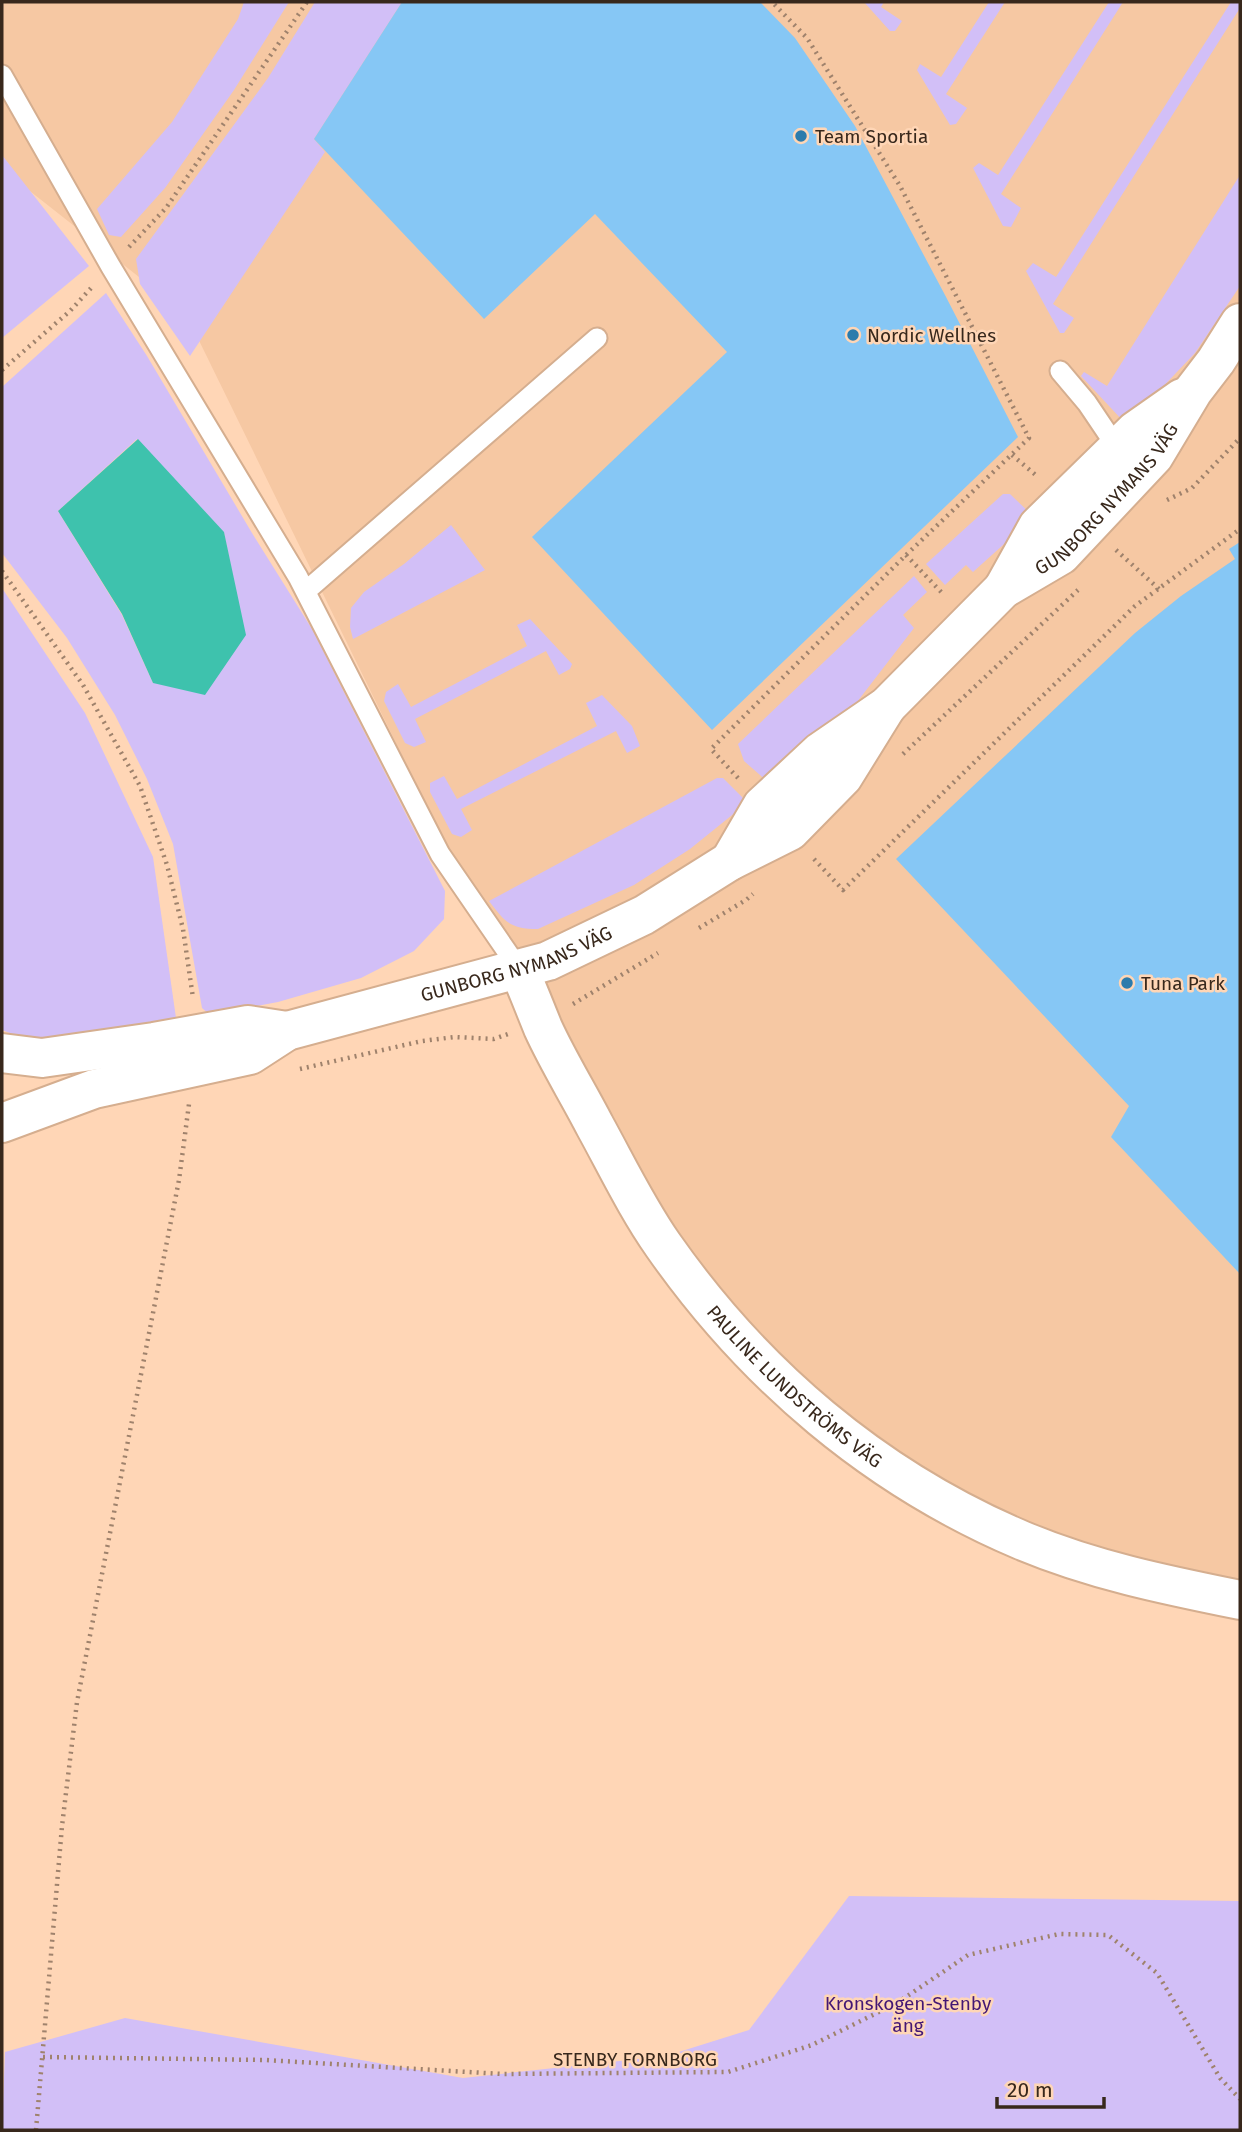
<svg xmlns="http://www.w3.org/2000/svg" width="1242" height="2132" font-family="'Fira Sans',sans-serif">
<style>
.built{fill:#f6c8a3}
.green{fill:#d2bff7;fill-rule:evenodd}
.water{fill:#3ec2ad}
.building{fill:#86c7f5}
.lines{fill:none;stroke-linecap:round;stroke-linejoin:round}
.service-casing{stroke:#d5ae8f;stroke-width:23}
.minor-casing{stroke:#d5ae8f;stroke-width:42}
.path{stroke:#9f826c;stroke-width:4.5;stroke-dasharray:2 5;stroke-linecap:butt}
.service{stroke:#fff;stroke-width:19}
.minor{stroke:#fff;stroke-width:38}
.poi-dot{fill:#2b7bac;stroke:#ffd6b6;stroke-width:2.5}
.labels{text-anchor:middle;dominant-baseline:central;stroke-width:5;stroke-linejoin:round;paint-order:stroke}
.poi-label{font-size:19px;fill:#38281c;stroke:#ffd6b6;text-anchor:start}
.street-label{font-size:19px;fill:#38281c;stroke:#ffd6b6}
.park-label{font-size:19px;fill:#441774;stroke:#ffd6b6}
</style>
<rect width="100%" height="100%" fill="#ffd6b6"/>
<path class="built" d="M2,2H1240V1606L1088,1570L771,1387L558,1074L186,314L26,188L2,155Z"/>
<path class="green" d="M244,2H289L234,90L165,188L121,237L109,235L97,209L172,122L238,19Z
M315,2H402L314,139L325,152L190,356L140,284L136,259L268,78Z
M864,2H884L881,7L902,21L895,31H890Z
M989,2H1005L946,94L967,108L956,124L950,125L917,70L920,64L941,77Z
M1109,2H1123L1001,194L1021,208L1011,227L1003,226L973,168L979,163L998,175Z
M1231,2H1240V8L1053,304L1074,318L1064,333H1060L1026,271L1033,263L1056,277Z
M2,155L89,266L2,338Z
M1240,175V286L1195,353L1137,414L1124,422L1081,376L1084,372L1107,386Z
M106,293L147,356L252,533L312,629L445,891L444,919L414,951L361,978L278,1002L210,1015L202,1008L173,844L147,779L115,715L67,638L2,553V387ZM137,439L224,533L245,635L153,683L122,615L58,511Z
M1003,494H1010L1034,517L973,572L966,565L945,585L926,564Z
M451,525L485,570L353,639L350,627L351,608L364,592L404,564Z
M914,576L927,592L903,615L914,628L857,702L769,783L744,761L738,744Z
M2,588L85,713L153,857L176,1018L31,1041L2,1030Z
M530,619L572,664L570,669L559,675L546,651L415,719L426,742L414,747L405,743L384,701L386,692L398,684L411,707L527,646L517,625Z
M602,695L632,726L640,746L627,753L616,731L461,809L472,830L461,837L452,834L430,792V783L444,776L457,799L597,726L586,703Z
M717,778H723L745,800L742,807L690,849L634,885L538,929C510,929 505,922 489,901Z
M849,1896L1240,1901V2130H2L5,2052L125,2018L463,2078L666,2056L749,2030Z"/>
<path class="water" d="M138,439L224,532L246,635L205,695L153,683L122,614L58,511Z"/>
<path class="building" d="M402,2H760L795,38L855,126L945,295L1018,437L712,730L532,537L727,352L595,214L484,319L314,139Z
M1240,542V1274L1111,1137L1129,1106L896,859L1135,633L1181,596L1235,559L1229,549Z"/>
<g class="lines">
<defs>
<path id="service" d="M2,75L111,267L298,577L440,854L519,969
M1060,371L1087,403L1118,449
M306,591L597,338"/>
<g id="minor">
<path d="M1003,589L1038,526L1135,431L1182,398"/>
<path id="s1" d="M730,861L762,806L820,752L887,706L1003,589L1061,555L1154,456L1193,391L1216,361L1240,323"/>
<path id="s2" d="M519,969C527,988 535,1008 543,1028C558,1061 578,1093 595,1126C617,1166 637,1208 663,1245C754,1375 875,1478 1021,1540C1092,1570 1166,1585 1240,1600"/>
<path d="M2,1053L42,1058L154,1042L248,1025L287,1031"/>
<path id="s3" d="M2,1123L94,1089L250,1055L287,1031L548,961L644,915L730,861L790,831L843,777L887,706"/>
</g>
</defs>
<use href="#service" class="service-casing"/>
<use href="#minor" class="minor-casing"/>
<path class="path" d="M129,247L166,208L307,2
M2,370L70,311L92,287
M1012,455L1038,477
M1167,500L1192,488L1240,438
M1116,550L1159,589
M906,555L944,595
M2,571L83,685L140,786L167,865L183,929L193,998
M903,754L1078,590
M738,778L711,749L906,555L1029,438L900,186L807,38L772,2
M814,859L843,890L1135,606L1240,529
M699,928L746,900L753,894
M573,1004L658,953
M300,1069L422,1041L455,1037L494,1039L508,1034
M43,2057L265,2060L502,2074L728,2072L812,2045L897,2003L968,1955L1059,1934L1108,1935L1157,1973L1220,2078L1240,2099
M36,2130L62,1826L77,1702L179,1180L189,1104"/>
<use href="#service" class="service"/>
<use href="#minor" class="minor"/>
</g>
<g class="poi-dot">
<circle cx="801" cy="136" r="7"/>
<circle cx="853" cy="335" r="7"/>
<circle cx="1127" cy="983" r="7"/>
</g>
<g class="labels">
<g class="poi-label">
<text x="815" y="136">Team Sportia</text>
<text x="867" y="335">Nordic Wellnes</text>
<text x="1141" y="983">Tuna Park</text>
</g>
<g class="street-label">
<text stroke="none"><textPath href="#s1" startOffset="528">GUNBORG NYMANS VÄG</textPath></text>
<text stroke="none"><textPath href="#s3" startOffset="541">GUNBORG NYMANS VÄG</textPath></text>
<text stroke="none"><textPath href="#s2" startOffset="506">PAULINE LUNDSTRÖMS VÄG</textPath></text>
<text x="635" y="2059">STENBY FORNBORG</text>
</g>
<g class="park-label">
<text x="908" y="2003">Kronskogen-Stenby<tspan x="908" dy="22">äng</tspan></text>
</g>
</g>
<rect width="1242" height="2132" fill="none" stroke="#38281c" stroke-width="7"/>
<path d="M997 2097v10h107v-10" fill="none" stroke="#38281c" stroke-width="3.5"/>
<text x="1007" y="2097" font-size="21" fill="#38281c" stroke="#ffd6b6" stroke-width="5" paint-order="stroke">20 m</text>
</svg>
